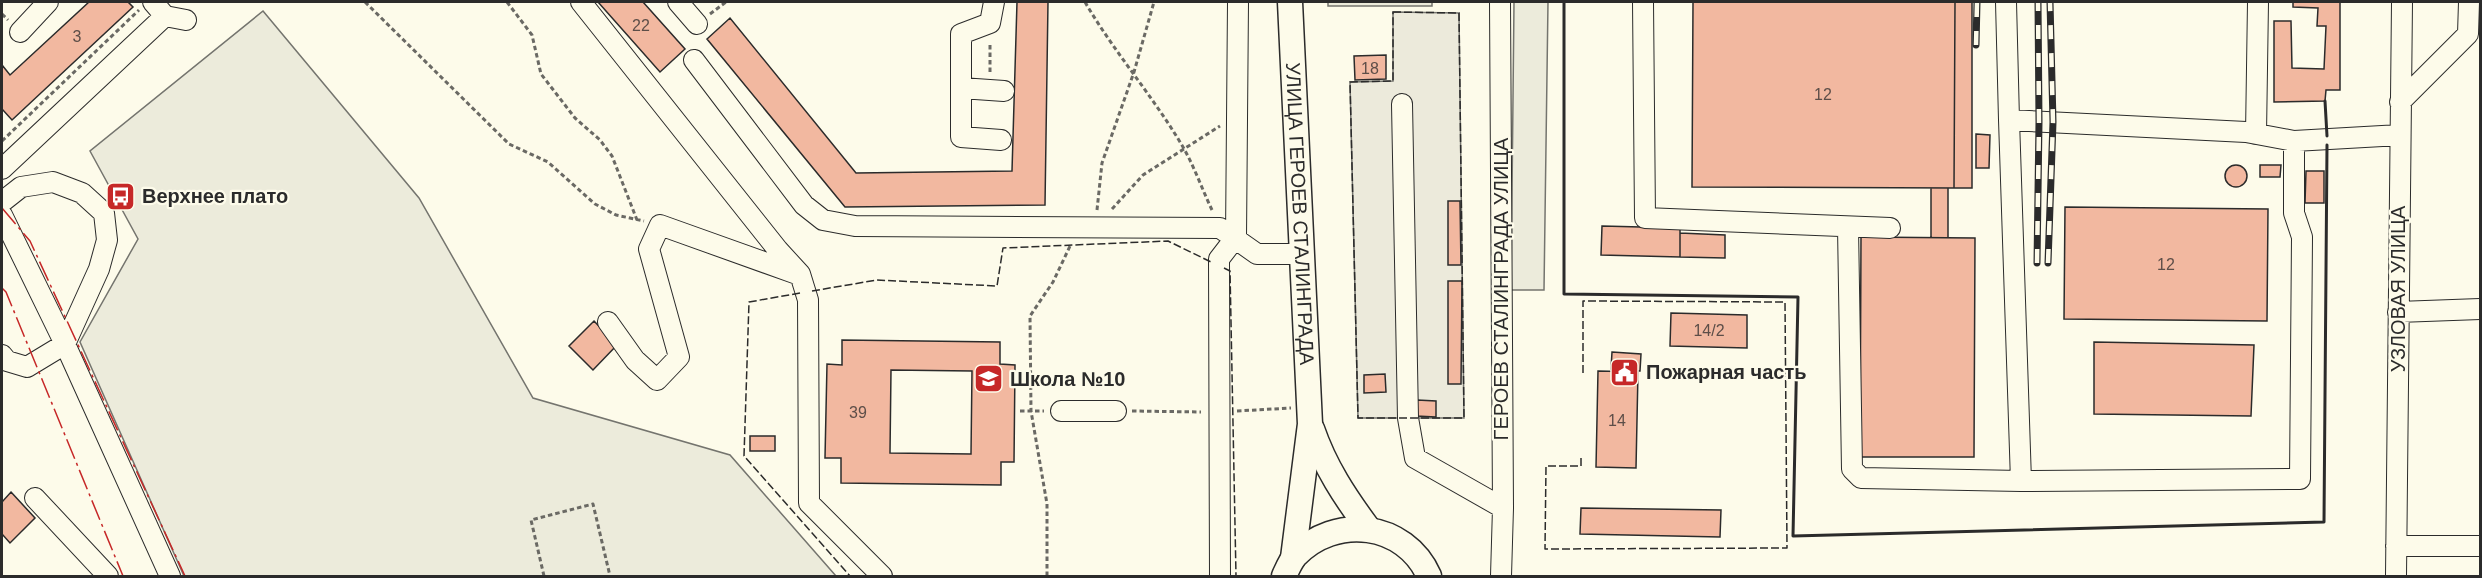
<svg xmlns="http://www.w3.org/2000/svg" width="2482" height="578" font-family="Arial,sans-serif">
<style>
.green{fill:#ecebdb;stroke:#74746e;stroke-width:1.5}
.parking{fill:#eceadb;stroke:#74746e;stroke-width:1.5}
.building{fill:#f2b8a0;stroke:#2b2b2b;stroke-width:1.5;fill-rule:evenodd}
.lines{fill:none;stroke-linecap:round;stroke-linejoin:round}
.minor-casing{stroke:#2b2b2b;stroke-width:22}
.major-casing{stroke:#2b2b2b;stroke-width:27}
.path{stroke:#6a6964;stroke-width:3;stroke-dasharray:4.5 3;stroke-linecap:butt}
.minor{stroke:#fdfbea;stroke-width:20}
.major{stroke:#fdfbea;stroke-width:24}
.rail-casing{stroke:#2b2b2b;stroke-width:7}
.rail{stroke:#fdfbea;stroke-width:4.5;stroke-dasharray:14;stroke-linecap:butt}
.fence{stroke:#2b2b2b;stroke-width:1.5;stroke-dasharray:8 3;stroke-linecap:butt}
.wall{stroke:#2b2b2b;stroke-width:3}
.power{stroke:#c62828;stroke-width:1.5;stroke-dasharray:21 4.5 3 4.5;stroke-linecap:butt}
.labels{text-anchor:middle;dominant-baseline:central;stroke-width:4.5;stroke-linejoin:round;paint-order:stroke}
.number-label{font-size:16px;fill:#5d4e48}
.poi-label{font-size:20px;font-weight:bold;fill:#2b2b2b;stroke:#fdfbea;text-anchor:start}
.street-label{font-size:20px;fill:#2b2b2b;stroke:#fdfbea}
</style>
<rect width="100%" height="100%" fill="#fdfbea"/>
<path class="green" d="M1328,2H1432V6H1328Z
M1514,2H1548L1544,290H1511Z
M263,11L419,198L533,398L730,455L836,576H184L80,342L138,239L90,151Z"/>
<path class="parking" d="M1393,12L1459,13L1464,418H1358L1350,82L1393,81Z"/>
<path class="building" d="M89,2H128L133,7L12,120L2,109V65L10,75Z
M598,2H643L685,49L660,72Z
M1017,2H1048L1045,205L845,207L707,39L730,18L856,173L1012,171Z
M1693,2H1955L1954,188L1692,187Z
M1955,2H1972V188H1954Z
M2293,2H2340V90H2326L2325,101L2274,102V21H2291L2292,68L2324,69L2326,26H2317L2318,8L2293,7Z
M1386,55V79L1355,80L1354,56Z
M1976,134L1990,135L1989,168H1976Z
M2225 176a11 11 0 1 1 22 0a11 11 0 1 1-22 0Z
M2260,165H2281L2280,177H2260Z
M2306,171H2324V203H2305Z
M1931,188H1948V238H1931Z
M1448,201H1460L1461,265H1448Z
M2065,207L2268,209L2267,321L2064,319Z
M1602,226L1680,228V257L1601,255Z
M1680,233L1725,235V258L1680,257Z
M1861,237L1975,238L1974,457H1860Z
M1448,281H1462L1461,384H1448Z
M1671,313L1747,315V348L1670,346Z
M594,321L617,345L593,370L569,346Z
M842,340L1000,342V364L1015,365L1014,462H1001V485L841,483V458H825L827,364L842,365ZM891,370L972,371L971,454L890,453Z
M2094,342L2254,345L2251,416L2094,414Z
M1612,352L1641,354L1640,371L1611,369Z
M1598,371L1638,372L1636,468L1596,467Z
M1385,374L1386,392L1364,393V375Z
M1417,400L1436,401V417L1416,416Z
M750,436H775V451H750Z
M11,492L35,518L10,543L2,534V502Z
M1581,508L1721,510L1720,537L1580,534Z"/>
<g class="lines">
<defs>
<path id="minor" d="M581,2L778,250L800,274L808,300L809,503L882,576
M678,2L697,24
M994,2L990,23L961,34V137L1001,140
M1500,2L1503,508L1501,576
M1643,2L1645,218L1890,228
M2006,2L2009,120
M165,16L186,20
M20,32L48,2
M694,60L804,205L823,220L855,226L1220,228L1257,254H1301
M961,88L1004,91
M2400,102L2468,34L2469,2
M1402,104L1408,418L1415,458L1503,508
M2256,134L2258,2
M2,169L165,16L153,2
M2,202L21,187L53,182L82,193L104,213L107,240L99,269L65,344L27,367L7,361L2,355
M2,215L65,344L170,576
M1848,227L1852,469L1861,478L2021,481L2300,479L2302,237L2294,213V141
M2398,312L2480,309
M608,322L635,360L657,380L679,357L649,249L660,225L797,274
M1061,411H1116
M2021,481L2009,120L2246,132L2294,141L2400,135
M35,498L108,576
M2396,546H2480
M1220,576L1219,259L1236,237L1238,2
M2396,576L2402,2"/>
<g id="major">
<path id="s1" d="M1290,2L1310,424L1293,558"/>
<path d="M1312,429C1325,467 1345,497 1368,528"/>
<path d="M1284,576C1287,570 1290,562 1295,556C1335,514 1405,522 1429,576"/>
</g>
</defs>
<use href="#minor" class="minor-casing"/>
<use href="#major" class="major-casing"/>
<path class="path" d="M365,2L509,144L548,162L595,204L616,215L644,221
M507,2L532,35L541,74L575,118L600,140L612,156L637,220
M1085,2C1114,52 1153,96 1183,147C1194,166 1202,189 1212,210
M2,14L8,20
M710,14L726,2
M990,72V43
M2,141L139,10
M1112,209L1143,175L1220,126
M1097,210L1102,163L1134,72L1154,2
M1020,411H1044
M1132,411L1201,412
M1237,411L1291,408
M544,576L531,520L593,504L610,576
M1047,576V504L1031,411L1030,316L1053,282L1071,244"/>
<use href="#minor" class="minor"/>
<use href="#major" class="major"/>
<defs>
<path id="rail" d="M1976,45L1977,2
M2037,263L2039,122L2038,2
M2048,263L2053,122L2050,2"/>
</defs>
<use href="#rail" class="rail-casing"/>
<use href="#rail" class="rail"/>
<path class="fence" d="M1393,12L1459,13L1464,418H1358L1350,82L1393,81Z
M1224,268L1230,271L1236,576
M812,291L877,280L997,286L1003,248L1168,241L1213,263
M800,293L749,302L744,456L850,576
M1581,458V466H1546L1545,549L1787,548L1785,302L1583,301V374"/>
<path class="wall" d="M1564,2V294L1798,297L1793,536L2324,522L2327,145
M2325,101L2327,136"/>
<path class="power" d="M2,208L30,241L185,576
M2,288L6,292L123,576"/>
</g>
<defs>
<symbol id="bus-square" viewBox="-11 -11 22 22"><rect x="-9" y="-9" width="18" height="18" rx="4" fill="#c62828" stroke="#fdfbea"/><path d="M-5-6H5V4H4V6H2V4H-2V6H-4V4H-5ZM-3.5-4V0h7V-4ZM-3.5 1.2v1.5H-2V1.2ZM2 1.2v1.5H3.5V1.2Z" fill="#fff"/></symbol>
<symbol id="civic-square" viewBox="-11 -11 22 22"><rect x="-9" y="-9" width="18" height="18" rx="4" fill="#c62828" stroke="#fdfbea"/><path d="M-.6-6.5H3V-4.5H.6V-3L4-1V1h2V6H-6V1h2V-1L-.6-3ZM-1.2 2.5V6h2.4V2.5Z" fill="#fff"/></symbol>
<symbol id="school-square" viewBox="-11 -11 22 22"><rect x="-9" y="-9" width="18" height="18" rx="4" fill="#c62828" stroke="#fdfbea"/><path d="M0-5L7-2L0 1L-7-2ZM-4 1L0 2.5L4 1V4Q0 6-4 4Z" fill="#fff"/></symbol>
</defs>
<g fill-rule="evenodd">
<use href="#bus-square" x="104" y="180" width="33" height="33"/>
<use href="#civic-square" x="1608" y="356" width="33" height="33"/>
<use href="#school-square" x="972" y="362" width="33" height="33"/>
</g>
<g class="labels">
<g class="number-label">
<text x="641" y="25">22</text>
<text x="77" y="36">3</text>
<text x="1370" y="68">18</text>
<text x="1823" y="94">12</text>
<text x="2166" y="264">12</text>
<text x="1709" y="330">14/2</text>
<text x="858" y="412">39</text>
<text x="1617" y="420">14</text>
</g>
<g class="poi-label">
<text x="142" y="196">Верхнее плато</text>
<text x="1646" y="372">Пожарная часть</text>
<text x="1010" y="379">Школа №10</text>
</g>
<g class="street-label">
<text stroke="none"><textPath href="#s1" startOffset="212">УЛИЦА ГЕРОЕВ СТАЛИНГРАДА</textPath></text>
<text transform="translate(1501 289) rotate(-90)">ГЕРОЕВ СТАЛИНГРАДА УЛИЦА</text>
<text transform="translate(2398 289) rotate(-90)">УЗЛОВАЯ УЛИЦА</text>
</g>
</g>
<rect width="2482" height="578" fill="none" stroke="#2b2b2b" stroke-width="6"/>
</svg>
